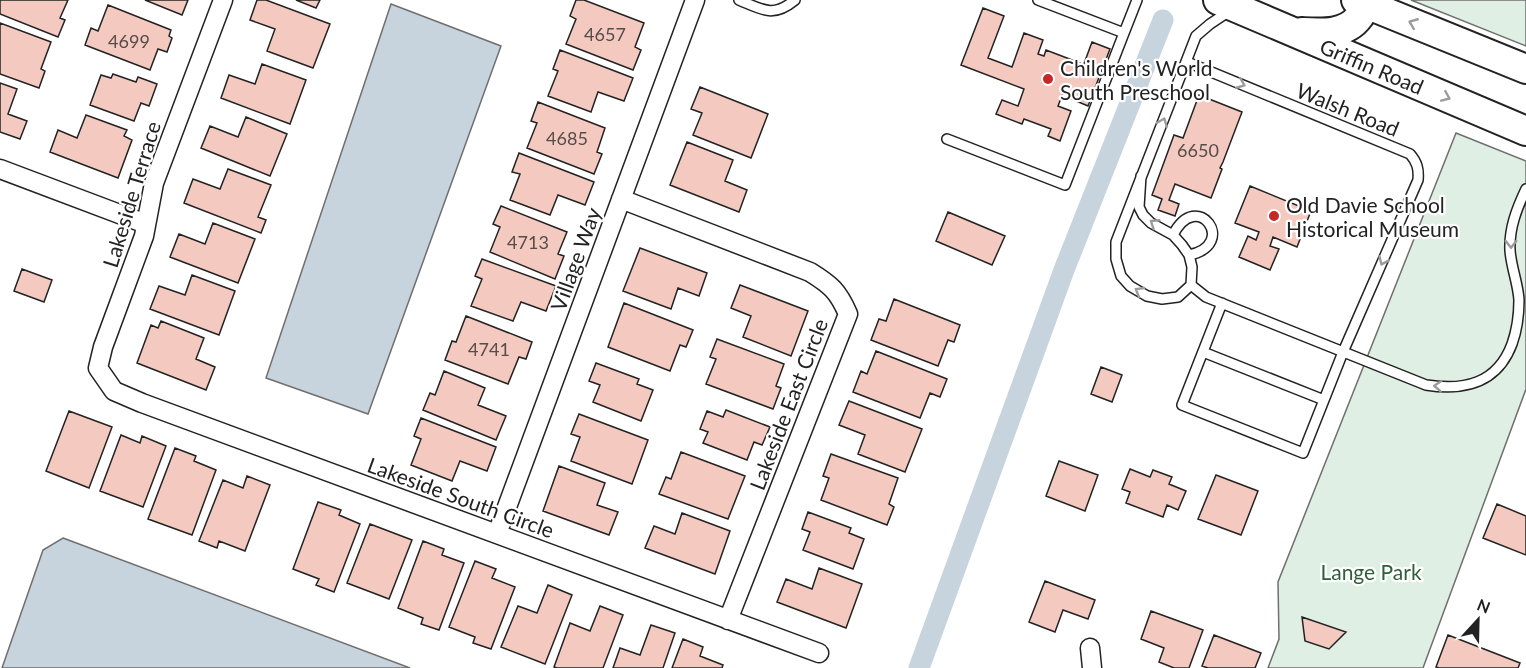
<svg xmlns="http://www.w3.org/2000/svg" width="1526" height="668" font-family="Lato,sans-serif">
<style>
.green{fill:#e0efe3;stroke:#6f6f6f;stroke-width:1.5}
.water{fill:#c7d3dd;stroke:#6f6f6f;stroke-width:1.5}
.lines{fill:none;stroke-linecap:round;stroke-linejoin:round}
.canal{stroke:#c7d3dd;stroke-width:21}
.building{fill:#f3c9c0;stroke:#222;stroke-width:1.5}
.lane-casing{stroke:#222;stroke-width:12}
.street-casing{stroke:#222;stroke-width:21}
.primary-casing{stroke:#222;stroke-width:32}
.lane{stroke:#fff;stroke-width:9}
.street{stroke:#fff;stroke-width:18}
.primary{stroke:#fff;stroke-width:28}
.oneway{stroke:#9c9c9c}
.poi-dot{fill:#c62828;stroke:#fff;stroke-width:2}
.labels{text-anchor:middle;dominant-baseline:central;stroke-width:4.5;stroke-linejoin:round;paint-order:stroke}
.number-label{font-size:18px;fill:#564c4a}
.street-label{font-size:21px;fill:#222;stroke:#fff}
.poi-label{font-size:21px;fill:#222;stroke:#fff;text-anchor:start}
.park-label{font-size:21px;fill:#2f5e38;stroke:#fff}
</style>
<rect width="100%" height="100%" fill="#fff"/>
<path class="green" d="M1411,0H1526V46Z
M1456,133L1526,161V389L1423,668H1268L1279,639L1278,582Z"/>
<path class="water" d="M391,4L501,46L368,414L266,378Z
M63,538L410,668H2L43,550Z"/>
<g class="lines">
<path class="canal" d="M919,668L1064,270L1163,20"/>
</g>
<path class="building" d="M0,0H68L60,18L65,20L58,37L0,14Z
M145,0H188L182,15Z
M257,0H266L330,24L313,68L267,51L275,29L250,20Z
M296,0H320L316,8Z
M576,0H584L644,23L635,47L641,50L633,70L566,44L576,19L570,16Z
M108,5L171,30L169,36L172,38L167,52L158,49L150,70L85,45L91,28L98,31Z
M983,8L1004,16L988,58L1012,67L1024,33L1043,40L1038,54L1044,56L1046,50L1080,63L1078,68L1082,69L1092,42L1110,49L1088,106L1069,98L1070,95L1063,93L1058,106L1071,111L1060,141L1048,136L1051,129L1024,119L1022,124L996,114L1002,100L1018,106L1024,89L961,65Z
M0,23L51,42L41,69L45,71L39,88L0,74Z
M560,50L633,78L624,101L598,92L591,112L548,96L558,71L553,69Z
M262,64L306,80L290,124L221,98L229,75L255,84Z
M113,74L136,82L138,77L157,84L149,106L141,103L134,121L90,105L101,75L111,78Z
M0,83L17,89L8,114L27,121L20,139L0,132Z
M700,87L768,114L751,158L693,135L702,113L691,109Z
M1199,95L1242,112L1223,162L1220,168L1222,169L1211,198L1175,184L1169,200L1179,204L1175,216L1158,210L1162,199L1152,195L1174,135L1183,138Z
M538,102L605,128L597,152L602,154L594,174L527,148L537,123L531,121Z
M86,115L127,130L124,136L132,140L118,178L50,152L58,130L77,138Z
M246,117L287,134L270,176L201,148L210,126L238,137Z
M687,142L733,160L725,181L747,190L739,212L670,185Z
M519,153L594,182L585,205L558,195L550,215L510,200L520,174L512,172Z
M228,169L271,185L258,217L266,220L261,233L184,203L193,179L220,189Z
M1250,186L1311,211L1297,247L1273,237L1270,246L1279,249L1270,270L1239,257L1248,236L1256,240L1259,232L1235,223Z
M501,206L567,232L558,254L564,256L555,279L490,252L500,227L493,224Z
M948,212L1005,236L992,265L936,241Z
M213,223L255,239L238,283L170,257L179,234L205,244Z
M640,248L707,273L699,296L678,288L671,309L623,291Z
M482,259L556,286L546,311L521,302L513,321L471,306L482,279L475,276Z
M22,269L52,280L44,302L14,291Z
M192,275L235,291L219,335L150,309L159,286L185,295Z
M740,285L808,311L791,356L743,337L751,316L731,308Z
M894,299L960,325L954,342L948,340L938,366L871,340L879,319L886,321Z
M624,303L693,330L686,347L680,345L670,371L608,347Z
M466,316L532,342L526,359L519,357L508,384L445,360L452,341L456,342Z
M161,321L204,338L196,359L215,367L206,390L137,363L151,325L158,328Z
M717,339L784,364L776,386L781,388L773,409L706,384L716,359L710,357Z
M876,351L947,379L940,397L930,393L920,418L853,392L861,371L867,374Z
M596,363L639,379L637,384L653,390L641,421L593,402L600,385L589,381Z
M1101,367L1122,375L1112,402L1091,394Z
M444,371L485,388L478,405L506,416L496,440L423,410L430,393L435,395Z
M849,401L922,429L905,472L858,454L865,435L839,425Z
M726,410L770,427L762,445L754,442L747,460L703,443L708,432L700,429L707,411L723,417Z
M69,411L112,427L89,488L46,471Z
M579,414L648,440L632,484L571,461L580,437L571,434Z
M421,418L496,447L487,471L460,461L452,481L411,465L421,439L414,436Z
M121,435L140,443L142,436L166,446L143,507L100,491Z
M175,448L196,456L194,461L216,470L192,535L148,519Z
M681,452L745,476L728,519L659,494L666,477L671,479Z
M831,454L898,478L889,504L894,507L887,525L821,500L829,478L823,476Z
M1059,461L1098,475L1085,511L1046,496Z
M559,466L605,483L597,505L618,512L609,535L543,511Z
M1130,469L1150,477L1153,470L1172,477L1169,484L1186,491L1178,510L1167,505L1163,517L1126,503L1130,492L1122,489Z
M1216,475L1258,491L1241,535L1198,519Z
M247,476L270,485L245,551L219,541L217,548L199,541L223,480L243,488Z
M318,502L341,510L339,515L360,524L334,592L316,585L319,579L293,569Z
M1497,504L1526,516V555L1483,538Z
M808,512L851,528L849,533L864,539L853,569L803,550L810,532L802,529Z
M682,513L730,531L715,574L645,548L654,526L675,534Z
M370,524L412,540L389,599L347,583Z
M423,541L444,549L442,555L464,563L439,630L421,624L423,618L398,608Z
M475,561L496,569L492,578L515,587L491,649L473,643L475,637L449,627Z
M819,568L862,584L846,628L777,602L786,579L812,589Z
M1045,581L1095,600L1088,619L1063,610L1055,632L1029,622Z
M548,585L572,595L545,664L501,647L518,606L537,613Z
M600,606L623,615L603,668H557L554,667L570,623L590,631Z
M1151,611L1203,630L1189,668H1174L1159,662L1164,648L1141,639Z
M1302,617L1346,632L1329,649L1305,641Z
M651,625L675,633L663,668H613L620,648L640,655Z
M1214,635L1261,653L1255,668H1208L1202,666Z
M1448,635L1520,663L1518,668H1439L1436,667Z
M683,639L703,647L700,656L723,665L722,668H672Z"/>
<g class="lines">
<defs>
<path id="lane" d="M739,0C763,10 773,18 795,0
M1124,33L1137,0
M1187,62L1410,154C1417,162 1419,169 1418,180L1343,352L1303,453L1182,405L1222,303
M947,139L1065,185L1124,33L1038,0
M1141,176L1139,207L1143,215L1151,223L1173,235L1182,245L1189,255L1192,267L1191,285L1178,297L1162,299L1147,296L1130,286L1121,276L1116,259V242L1196,36L1210,24L1231,10
M1173,235C1197,187 1239,245 1189,255
M1191,285L1206,297L1426,385C1464,391 1497,384 1512,344C1517,330 1519,315 1519,300C1518,283 1511,267 1510,250C1509,228 1517,208 1526,189
M1203,352L1324,400"/>
<path id="street" d="M223,0L154,183L144,236L103,347L98,368L114,391L142,403L819,653
M0,169L146,224
M621,199L810,272C831,285 838,291 848,314L728,620
M497,534L695,0
M1090,648L1092,668"/>
<path id="primary" d="M1218,0L1526,131
M1356,0L1526,69
M1302,32C1321,33 1346,35 1359,17C1362,14 1364,8 1366,4"/>
</defs>
<use href="#lane" class="lane-casing"/>
<use href="#street" class="street-casing"/>
<use href="#primary" class="primary-casing"/>
<use href="#lane" class="lane"/>
<use href="#street" class="street"/>
<use href="#primary" class="primary"/>
</g>
<defs><path id="oneway-chevron" d="M-2-3.5L2.5 0L-2 3.5" fill="none" stroke-width="1.6" stroke-linecap="round" stroke-linejoin="round" transform="scale(1.5)"/></defs>
<g class="oneway">
<use href="#oneway-chevron" transform="translate(1413 23) rotate(-158)"/>
<use href="#oneway-chevron" transform="translate(1241 84) rotate(22)"/>
<use href="#oneway-chevron" transform="translate(1446 97) rotate(23)"/>
<use href="#oneway-chevron" transform="translate(1163 122) rotate(-68)"/>
<use href="#oneway-chevron" transform="translate(1154 223) rotate(-147)"/>
<use href="#oneway-chevron" transform="translate(1511 244) rotate(90)"/>
<use href="#oneway-chevron" transform="translate(1383 261) rotate(114)"/>
<use href="#oneway-chevron" transform="translate(1139 291) rotate(-150)"/>
<use href="#oneway-chevron" transform="translate(1438 386) rotate(-176)"/>
</g>
<g class="poi-dot">
<circle cx="1048" cy="79" r="6"/>
<circle cx="1274" cy="216" r="6"/>
</g>
<g class="labels">
<g class="number-label">
<text x="605" y="34">4657</text>
<text x="129" y="41">4699</text>
<text x="567" y="138">4685</text>
<text x="1198" y="150">6650</text>
<text x="528" y="242">4713</text>
<text x="489" y="349">4741</text>
</g>
<g class="street-label">
<text transform="translate(1372 66) rotate(23)">Griffin Road</text>
<text transform="translate(1348 109) rotate(22)">Walsh Road</text>
<text transform="translate(131 194) rotate(-73)">Lakeside Terrace</text>
<text transform="translate(575 259) rotate(-70)">Village Way</text>
<text transform="translate(788 404) rotate(-69)">Lakeside East Circle</text>
<text transform="translate(461 497) rotate(20)">Lakeside South Circle</text>
</g>
<g class="poi-label">
<text x="1060" y="67">Children's World<tspan x="1060" dy="24">South Preschool</tspan></text>
<text x="1286" y="204">Old Davie School<tspan x="1286" dy="24">Historical Museum</tspan></text>
</g>
<g class="park-label">
<text x="1371" y="571">Lange Park</text>
</g>
</g>
<g transform="translate(1478 620) rotate(22)" stroke="#ffffff" stroke-width="4.5" paint-order="stroke">
<path d="M0-4.5L10 22L0 15L-10 22Z" fill="#222222"/>
<text y="-9" font-size="16" font-weight="bold" text-anchor="middle" fill="#222222">N</text>
</g>
</svg>
